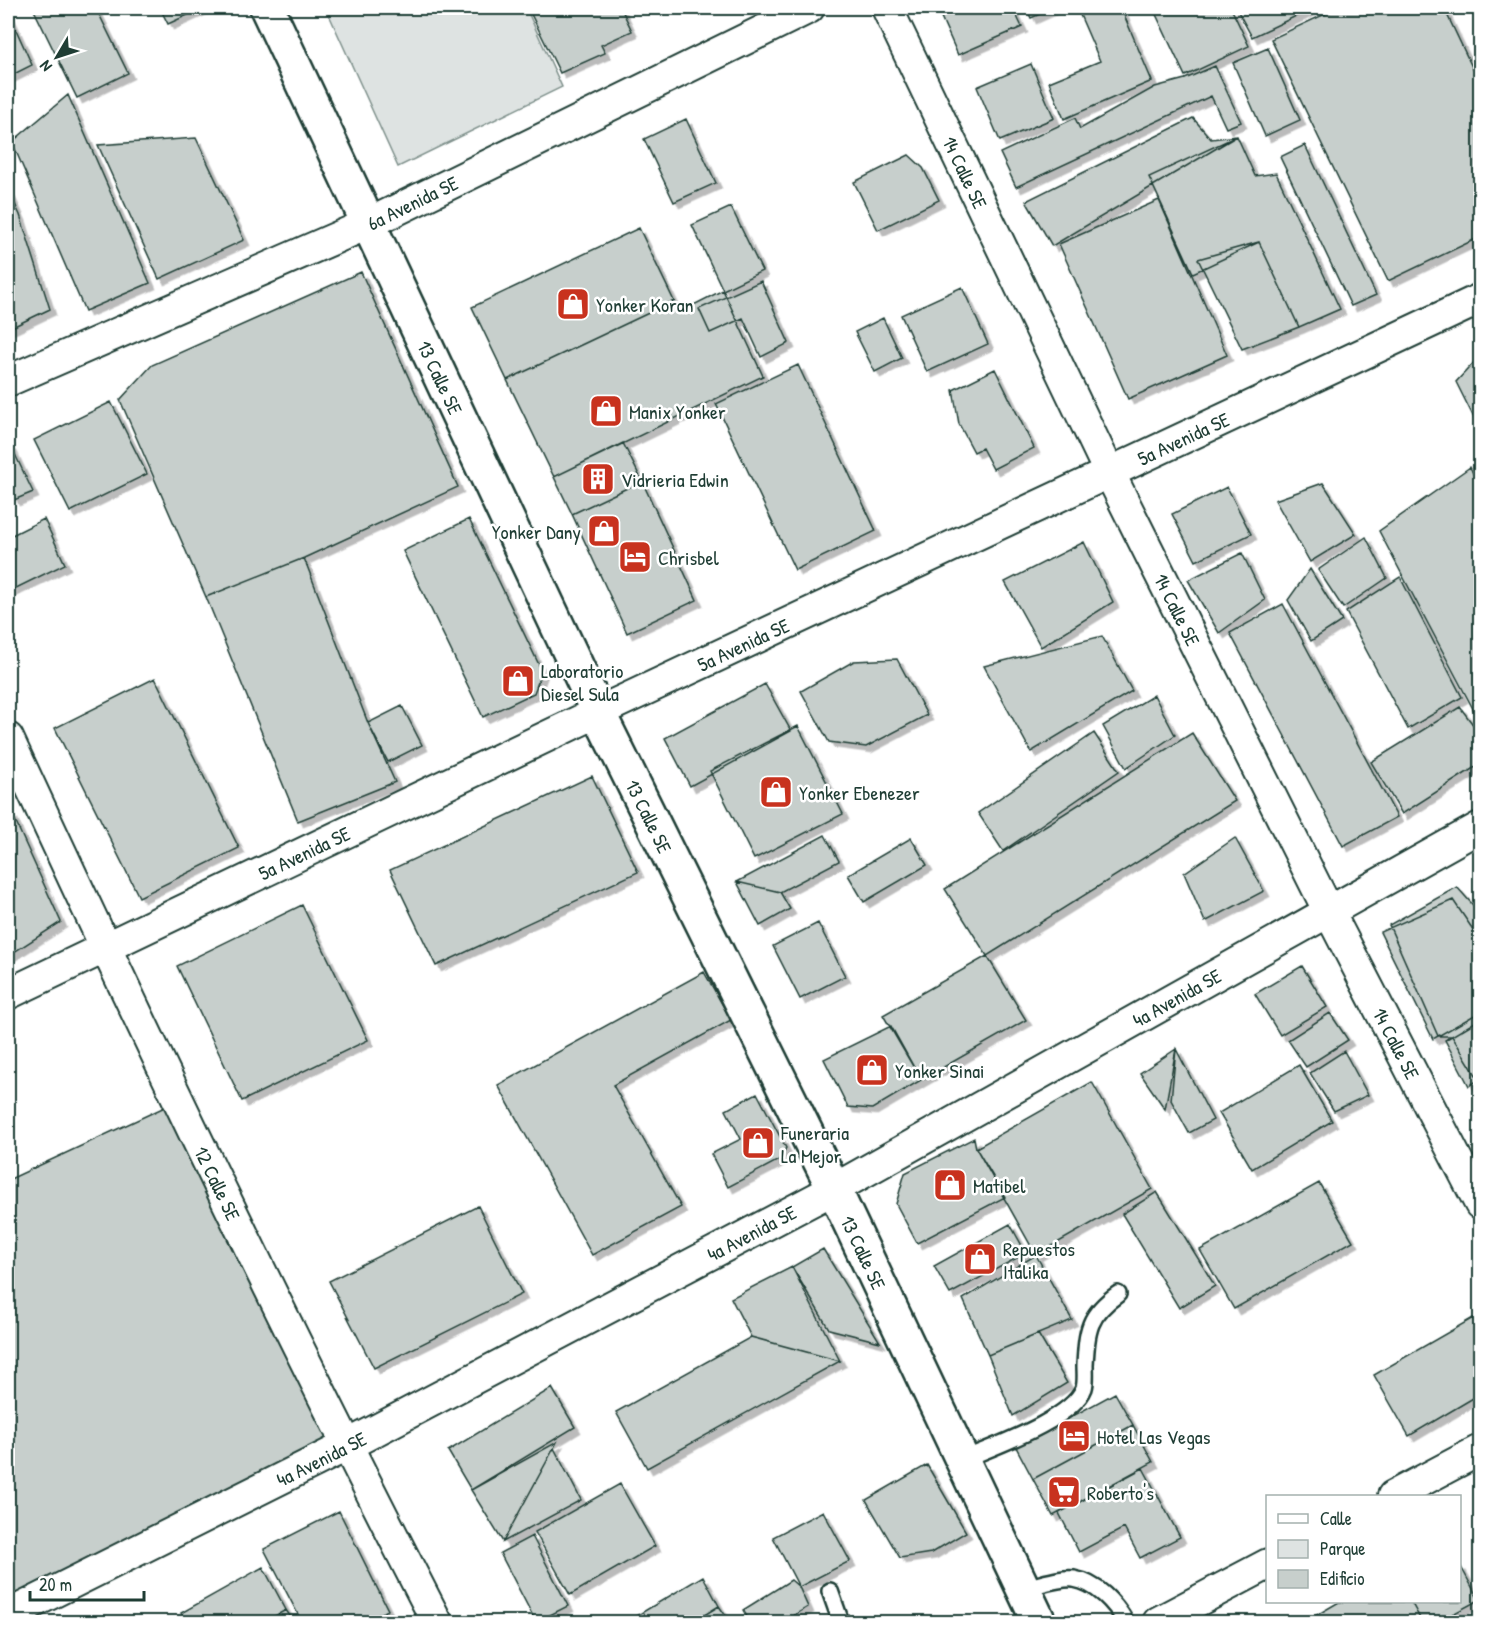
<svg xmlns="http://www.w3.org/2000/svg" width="1488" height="1630" font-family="'Patrick Hand',sans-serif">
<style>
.green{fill:#dee3e2;stroke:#7e908b;stroke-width:1.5}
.building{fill:#c7cfcc;stroke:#1f3d34;stroke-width:1.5;filter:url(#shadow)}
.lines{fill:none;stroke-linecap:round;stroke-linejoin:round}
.lane-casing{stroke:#1f3d34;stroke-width:20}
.street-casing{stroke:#1f3d34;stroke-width:34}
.secondary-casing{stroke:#1f3d34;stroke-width:38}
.lane{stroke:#fff;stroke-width:15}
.street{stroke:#fff;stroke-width:30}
.secondary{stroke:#fff;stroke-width:33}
.labels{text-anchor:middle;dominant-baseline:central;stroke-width:5;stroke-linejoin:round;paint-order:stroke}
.street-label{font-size:20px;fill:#1f3d34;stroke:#fff}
.poi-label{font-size:20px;fill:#1f3d34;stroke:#fff;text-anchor:start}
</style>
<defs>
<filter id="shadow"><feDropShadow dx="5.5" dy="5.5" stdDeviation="0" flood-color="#0004"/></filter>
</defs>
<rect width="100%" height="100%" fill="#fff"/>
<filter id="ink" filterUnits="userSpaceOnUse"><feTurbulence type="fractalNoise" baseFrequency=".0167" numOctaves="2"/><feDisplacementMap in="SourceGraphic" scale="12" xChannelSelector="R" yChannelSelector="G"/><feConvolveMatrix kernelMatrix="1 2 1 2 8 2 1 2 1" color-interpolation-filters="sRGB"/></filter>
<g filter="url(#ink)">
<path class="green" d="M326,8H526L562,87L398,167Z"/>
<path class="building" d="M33,8H96L128,73L77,98Z
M160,8H203L168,24Z
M528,8H621L632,31L601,45L605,53L560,73Z
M937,8H1013L1022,27L958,55Z
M1026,8H1053L1031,18Z
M1077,8H1121L1152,81L1064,119L1049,82L1100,61Z
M1153,8H1231L1249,46L1185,76Z
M1236,8H1313L1252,37Z
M1338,8H1444L1480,84V237L1388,281L1271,39Z
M8,12L32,65L8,77Z
M1268,48L1300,120L1265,136L1233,63Z
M1031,64L1054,118L1000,141L977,87Z
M1215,66L1241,122L1226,128L1211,96L1016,187L1000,153L1075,118L1080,129L1155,87L1185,79Z
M68,95L150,283L85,311L12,142Z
M1193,118L1211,139L1237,136L1052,246L1026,201Z
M686,119L716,183L674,202L644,139Z
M1237,136L1255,176L1276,173L1340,309L1299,327L1259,242L1193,273L1149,177Z
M196,138L244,240L159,279L98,145Z
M1305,145L1376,295L1351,306L1280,157Z
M909,155L923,168L939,200L878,230L854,182Z
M8,189L20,215L50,309L8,329Z
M1159,200L1227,355L1128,399L1059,244Z
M731,207L762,271L723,290L692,225Z
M639,228L674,301L507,380L472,307Z
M1259,242L1299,327L1242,349L1198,259Z
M361,272L458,487L304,558L206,597L120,400L152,365Z
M761,281L789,343L761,357L743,318L710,333L699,309Z
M962,287L988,344L927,372L901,315Z
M723,290L763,376L554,477L507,380L674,301L678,313Z
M883,318L902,358L875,372L855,332Z
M1479,357L1480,359V430L1456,382Z
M798,365L876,531L795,570L716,404Z
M995,369L1034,448L993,469L982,448L974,452L959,424L953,390Z
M111,402L147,474L70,512L34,440Z
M623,443L642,481L572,514L554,477Z
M11,446L33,492L14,500L8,486V450Z
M1470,467L1480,488V722L1379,531Z
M642,481L697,600L627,633L572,514Z
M1323,483L1356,534L1310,562L1275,500Z
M1227,487L1251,534L1196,561L1172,514Z
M44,519L65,564L8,592V537Z
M469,519L542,671L534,693L483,717L403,551Z
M1366,537L1387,578L1343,608L1318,570Z
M1084,542L1113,602L1041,647L1005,582Z
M1242,553L1265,600L1219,633L1188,580Z
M304,558L368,723L395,782L298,821L206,597Z
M1310,569L1342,621L1311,641L1288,600Z
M1400,577L1462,697L1408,729L1346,612Z
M1283,604L1397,817L1343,846L1230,633Z
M1102,636L1132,691L1031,752L984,666Z
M897,659L927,715L866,747L829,742L801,691L854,661Z
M155,678L239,848L139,897L55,728Z
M765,684L791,731L690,786L665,738Z
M1154,695L1175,735L1126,768L1103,726Z
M402,706L422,745L388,762L368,723Z
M1460,707L1480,734V764L1402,814L1371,762Z
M798,726L843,814L754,859L710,771Z
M1094,733L1119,771L1003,851L978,813Z
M1192,733L1235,801L987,956L945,889Z
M592,776L638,872L436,966L390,870Z
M12,814L61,922L8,956V816Z
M825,835L839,861L780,892L737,882Z
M911,838L927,865L864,902L848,875Z
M1235,838L1264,891L1205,922L1184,873Z
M737,882L780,892L790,909L760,926Z
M1457,887L1480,913V1073L1476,1075L1452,1036H1438L1389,925Z
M1453,900L1480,940V1012L1433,1039L1380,932Z
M302,905L368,1040L242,1101L177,966Z
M818,923L845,976L800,999L773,946Z
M987,956L1026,1020L921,1080L883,1015Z
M1302,966L1327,1007L1280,1035L1255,994Z
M704,972L731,1020L613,1085L681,1207L592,1255L498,1085Z
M1330,1013L1348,1040L1306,1067L1288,1040Z
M1480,1019V1079L1469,1086L1445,1040Z
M891,1026L921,1080L872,1109L848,1107L824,1059Z
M1176,1049L1213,1120L1189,1133L1171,1100Z
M1176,1049L1165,1109L1140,1073Z
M1344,1051L1368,1095L1334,1111L1310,1073Z
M1299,1065L1332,1121L1252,1169L1219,1113Z
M1092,1082L1152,1189L1036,1255L976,1148Z
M757,1093L786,1148L779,1160L728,1187L711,1154L741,1139L726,1110Z
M169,1105L332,1450L8,1602V1180Z
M974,1138L976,1148L1005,1197L917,1243L896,1204L905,1173Z
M1319,1183L1353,1241L1234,1309L1200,1250Z
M1157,1192L1215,1286L1179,1308L1122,1214Z
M478,1206L522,1294L374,1368L329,1281Z
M1010,1224L1026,1253L950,1294L934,1266Z
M823,1249L880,1342L829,1329L792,1267Z
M1036,1255L1072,1320L988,1355L963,1299Z
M792,1267L840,1361L751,1337L731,1298Z
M1473,1318L1480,1331V1394L1409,1436L1374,1375Z
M1038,1334L1067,1383L1013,1416L988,1355Z
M751,1337L840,1361L647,1468L616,1412Z
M552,1388L575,1427L471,1490L448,1451Z
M1115,1393L1133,1425L1033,1479L1016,1447Z
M1133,1425L1153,1462L1053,1516L1033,1479Z
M557,1442L554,1448L503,1542L471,1490Z
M554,1448L581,1500L503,1542Z
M927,1465L966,1532L931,1553L900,1558L866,1500Z
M1143,1468L1180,1537L1140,1558L1124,1528L1079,1552L1059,1513Z
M620,1484L655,1546L570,1595L535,1532Z
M339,1511L388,1610L363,1622H302L264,1549Z
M823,1511L850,1561L799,1587L773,1537Z
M532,1536L568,1606L536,1622L500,1553Z
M1460,1565L1479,1600L1438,1622H1422L1411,1602H1460Z
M263,1567L286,1610L264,1622H186L181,1613Z
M703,1576L719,1606L693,1622H626Z
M791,1580L799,1587L808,1607L783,1622H750L743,1610Z
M1339,1602H1411L1422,1622H1320L1315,1616Z
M719,1606L730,1622H693Z
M286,1610L294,1622H264Z"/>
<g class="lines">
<defs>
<path id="lane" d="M962,1460C992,1447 1072,1420 1084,1388C1086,1382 1085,1372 1085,1365C1087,1330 1088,1315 1118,1294
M1023,1588C1037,1586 1060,1577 1074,1579C1097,1583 1115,1603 1126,1622
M830,1591L841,1622"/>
<g id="street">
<path id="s1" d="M887,8L1110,474L1328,910L1480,1204"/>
<path id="s2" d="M8,381L370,223L809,8"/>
<path id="s3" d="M8,738C145,1035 287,1331 437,1622"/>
<path id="s4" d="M8,994L598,712L1480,299"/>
<path d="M1393,1496L1480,1450"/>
<path id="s5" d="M8,1615L346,1446L834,1189L1480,827"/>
<path d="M1158,1622L1268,1564"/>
</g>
<g id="secondary">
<path id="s6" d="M267,8L598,712L834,1189L1039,1622"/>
</g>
</defs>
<use href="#lane" class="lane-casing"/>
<use href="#street" class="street-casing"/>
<use href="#secondary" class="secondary-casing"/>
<use href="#lane" class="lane"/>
<use href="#street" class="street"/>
<use href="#secondary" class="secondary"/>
</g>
</g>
<defs>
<symbol id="shop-square" viewBox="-11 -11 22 22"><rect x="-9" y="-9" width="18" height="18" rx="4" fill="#c8321e" stroke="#fff"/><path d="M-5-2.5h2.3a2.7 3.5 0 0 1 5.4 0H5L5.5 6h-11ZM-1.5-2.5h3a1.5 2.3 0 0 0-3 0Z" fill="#fff"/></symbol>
<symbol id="building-square" viewBox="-11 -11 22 22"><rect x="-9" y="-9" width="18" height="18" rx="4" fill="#c8321e" stroke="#fff"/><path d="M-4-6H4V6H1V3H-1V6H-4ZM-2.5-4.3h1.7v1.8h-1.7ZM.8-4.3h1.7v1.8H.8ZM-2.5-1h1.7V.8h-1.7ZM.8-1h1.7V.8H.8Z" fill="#fff"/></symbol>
<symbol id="hotel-square" viewBox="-11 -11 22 22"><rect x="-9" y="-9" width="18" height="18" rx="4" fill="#c8321e" stroke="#fff"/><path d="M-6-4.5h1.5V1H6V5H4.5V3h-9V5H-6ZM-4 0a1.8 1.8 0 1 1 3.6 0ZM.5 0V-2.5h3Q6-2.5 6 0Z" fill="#fff"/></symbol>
<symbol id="supermarket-square" viewBox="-11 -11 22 22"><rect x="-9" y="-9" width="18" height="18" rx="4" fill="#c8321e" stroke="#fff"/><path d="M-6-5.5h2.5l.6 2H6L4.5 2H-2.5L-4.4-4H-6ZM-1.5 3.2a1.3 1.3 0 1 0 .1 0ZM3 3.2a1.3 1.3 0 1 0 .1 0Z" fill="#fff"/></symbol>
</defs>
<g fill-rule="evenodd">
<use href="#shop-square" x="554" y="285" width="38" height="38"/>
<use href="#shop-square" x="587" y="392" width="38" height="38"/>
<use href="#building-square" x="579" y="460" width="38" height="38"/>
<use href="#shop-square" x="585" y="512" width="38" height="38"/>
<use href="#hotel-square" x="616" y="538" width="38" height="38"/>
<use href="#shop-square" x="499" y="662" width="38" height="38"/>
<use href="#shop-square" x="757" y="773" width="38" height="38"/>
<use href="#shop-square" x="853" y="1051" width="38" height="38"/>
<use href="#shop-square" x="739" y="1124" width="38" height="38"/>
<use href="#shop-square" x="931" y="1166" width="38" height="38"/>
<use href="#shop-square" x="961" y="1240" width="38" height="38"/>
<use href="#hotel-square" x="1055" y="1417" width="38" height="38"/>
<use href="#supermarket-square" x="1045" y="1473" width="38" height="38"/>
</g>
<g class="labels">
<g class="street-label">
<text stroke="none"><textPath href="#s1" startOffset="182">14 Calle SE</textPath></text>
<text stroke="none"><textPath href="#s2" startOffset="442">6a Avenida SE</textPath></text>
<text stroke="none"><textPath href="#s6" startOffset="408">13 Calle SE</textPath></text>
<text stroke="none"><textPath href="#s4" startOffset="1300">5a Avenida SE</textPath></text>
<text stroke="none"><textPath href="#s1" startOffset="668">14 Calle SE</textPath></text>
<text stroke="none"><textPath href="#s4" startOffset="814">5a Avenida SE</textPath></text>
<text stroke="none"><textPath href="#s6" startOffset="894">13 Calle SE</textPath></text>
<text stroke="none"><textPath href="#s4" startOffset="328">5a Avenida SE</textPath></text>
<text stroke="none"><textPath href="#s5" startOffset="1322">4a Avenida SE</textPath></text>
<text stroke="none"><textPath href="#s1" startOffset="1154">14 Calle SE</textPath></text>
<text stroke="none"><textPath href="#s3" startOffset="492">12 Calle SE</textPath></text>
<text stroke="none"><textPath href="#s5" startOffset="836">4a Avenida SE</textPath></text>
<text stroke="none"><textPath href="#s6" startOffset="1380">13 Calle SE</textPath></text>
<text stroke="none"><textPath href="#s5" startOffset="350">4a Avenida SE</textPath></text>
</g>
<g class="poi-label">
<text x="596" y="304">Yonker Koran</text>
<text x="629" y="411">Manix Yonker</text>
<text x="621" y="479">Vidrieria Edwin</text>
<text x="581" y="531" text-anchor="end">Yonker Dany</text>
<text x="658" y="557">Chrisbel</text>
<text x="541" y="670">Laboratorio<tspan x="541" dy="23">Diesel Sula</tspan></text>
<text x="799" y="792">Yonker Ebenezer</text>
<text x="895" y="1070">Yonker Sinai</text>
<text x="781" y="1132">Funeraria<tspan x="781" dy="23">La Mejor</tspan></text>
<text x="973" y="1185">Matibel</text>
<text x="1003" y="1248">Repuestos<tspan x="1003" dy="23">Italika</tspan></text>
<text x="1097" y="1436">Hotel Las Vegas</text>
<text x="1087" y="1492">Roberto's</text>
</g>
</g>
<rect width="1488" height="1630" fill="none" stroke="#fff" stroke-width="30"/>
<rect x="15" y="15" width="1458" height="1600" fill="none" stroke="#1f3d34" stroke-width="2" filter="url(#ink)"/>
<rect x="1266" y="1495" width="195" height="108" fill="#ffffff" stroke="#a5b1ae" stroke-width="1.5"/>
<rect x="1278" y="1514" width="30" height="9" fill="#ffffff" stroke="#a5b1ae" stroke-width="1.5"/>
<text x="1320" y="1525" font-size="18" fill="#1f3d34">Calle</text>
<rect x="1278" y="1540" width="30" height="18" fill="#dee3e2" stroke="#a5b1ae" stroke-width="1.5"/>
<text x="1320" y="1555" font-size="18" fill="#1f3d34">Parque</text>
<rect x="1278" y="1570" width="30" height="18" fill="#c7cfcc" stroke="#a5b1ae" stroke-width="1.5"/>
<text x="1320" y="1585" font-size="18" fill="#1f3d34">Edificio</text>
<g transform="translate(57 57) rotate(231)" stroke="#ffffff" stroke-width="4.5" paint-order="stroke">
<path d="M0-4.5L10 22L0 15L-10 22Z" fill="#1f3d34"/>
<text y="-9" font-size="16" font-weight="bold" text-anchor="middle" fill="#1f3d34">N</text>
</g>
<path d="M30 1591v9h114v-9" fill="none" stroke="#1f3d34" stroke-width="3"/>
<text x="39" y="1591" font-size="18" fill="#1f3d34" stroke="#ffffff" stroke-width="4.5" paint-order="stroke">20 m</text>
</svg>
